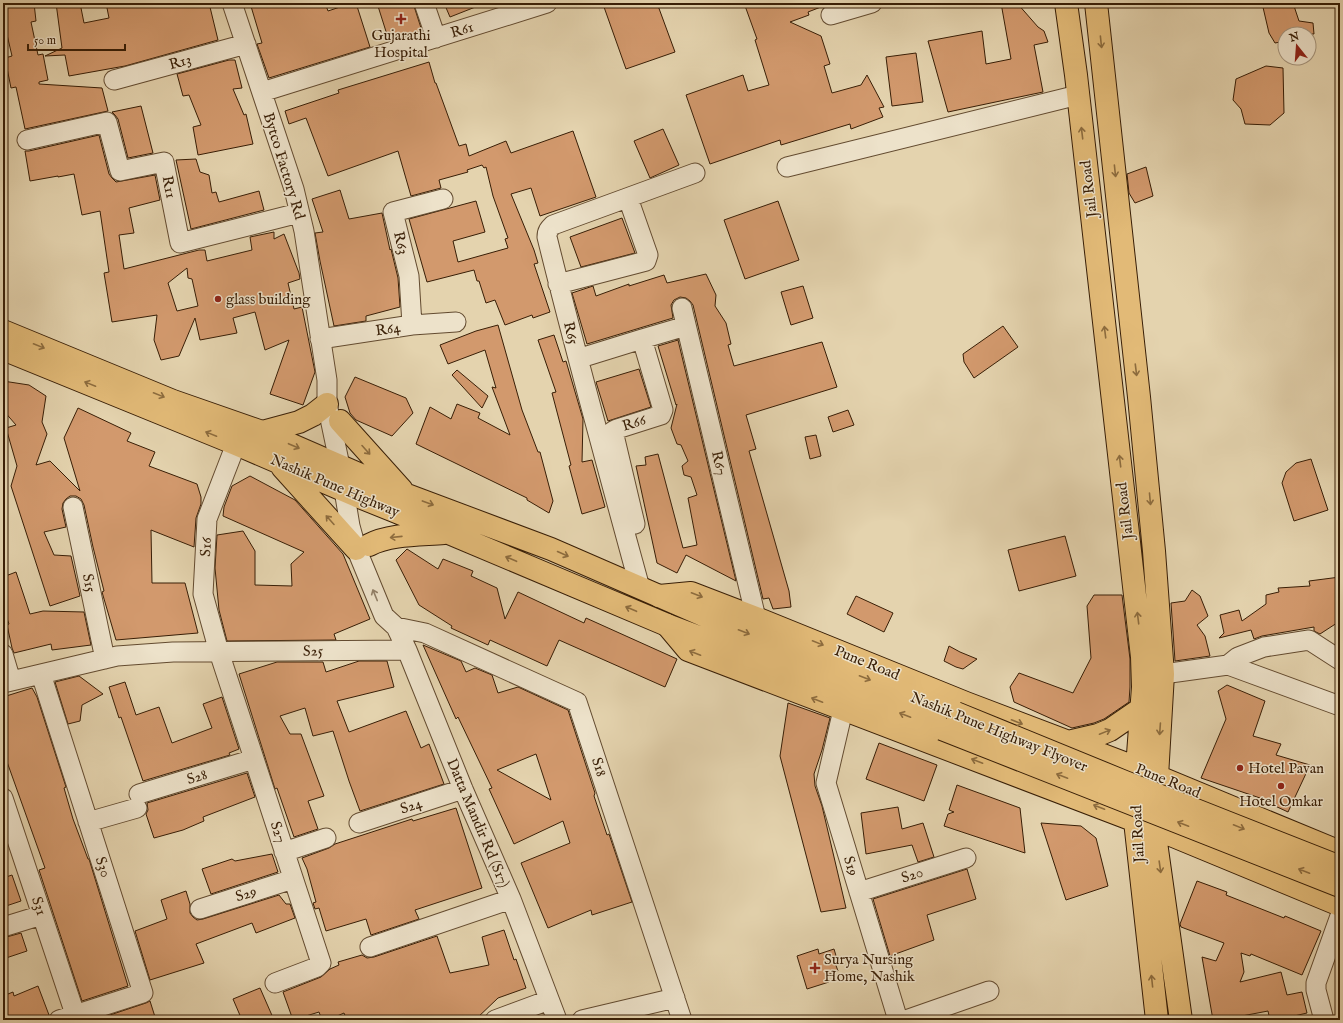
<svg xmlns="http://www.w3.org/2000/svg" width="1343" height="1023" font-family="'IM FELL English',serif">
<style>
.building{fill:#d2996d;stroke:#381e06;fill-rule:evenodd}
.lines{fill:none;stroke-linecap:round;stroke-linejoin:round}
.minor-casing{stroke:#634b30;stroke-width:21}
.major-casing{stroke:#381e06;stroke-width:24}
.highway-casing{stroke:#381e06;stroke-width:24}
.minor{stroke:#ede2ca;stroke-width:19}
.major{stroke:#e2ba77;stroke-width:22}
.highway{stroke:#e2ba77;stroke-width:22}
.highway-bridge-casing{stroke:#381e06;stroke-width:24;stroke-linecap:butt}
.highway-bridge{stroke:#e2ba77;stroke-width:22}
.oneway{stroke:#8d6c3e}
.oneway2{stroke:#928068}
.poi-dot{fill:#8f2418;stroke:#ede2ca;stroke-width:1.5}
.labels{text-anchor:middle;dominant-baseline:central;stroke-width:3;stroke-linejoin:round;paint-order:stroke}
.street-label{font-size:15px;fill:#381e06;stroke:#ede2ca}
.poi-label{font-size:15px;fill:#381e06;stroke:#ede2ca;text-anchor:start}
</style>
<rect width="100%" height="100%" fill="#e4d3ae"/>
<filter id="stains"><feTurbulence type="fractalNoise" baseFrequency=".005" numOctaves="4"/><feColorMatrix values="0 0 0 0 .2 0 0 0 0 .09 0 0 0 0 .02 0 0 0 .5 -.17"/></filter>
<radialGradient id="worn" r=".72"><stop offset=".6" stop-color="#630" stop-opacity="0"/><stop offset="1" stop-color="#630" stop-opacity=".3"/></radialGradient>
<path class="building" d="M3,3H34L36,21L31,22L38,55L43,54L48,80L39,82V84L102,88L108,111L25,129L16,87L11,88L5,58L12,56L5,26L3,27Z
M56,3H80L84,23L109,18L106,3H209L218,40L125,66L69,76L65,55L45,56L62,48Z
M250,3H325L328,11L352,3H356L370,47L269,78L257,44L262,43Z
M377,3H413L422,31L389,41Z
M444,3H483V4L450,17Z
M616,3H657L675,52L626,69L604,7Z
M744,3H829L826,5L808,12L809,15L790,22L821,36L830,64L824,66L832,93L861,85L867,75L884,107L879,108L883,117L851,129L850,124L781,145L780,140L710,164L686,95L743,75L748,91L769,85L755,40L757,39Z
M1001,3H1017L1038,27L1044,31L1048,42L1034,45L1043,92L948,112L928,41L982,31L986,64L1011,59Z
M1262,3H1293L1299,21L1313,23L1314,34H1285V41L1275,43L1269,33Z
M916,53L923,102L892,106L886,57Z
M229,60H235L242,88L233,89L244,115L246,114L253,144L198,155L193,127L201,125L189,95L183,96L177,74Z
M429,62L435,83H436L459,146L466,144L469,156L506,141L511,153L573,131L596,197L540,216L531,188L511,194L534,250L538,263L534,264L550,312L533,318L532,315L505,325L495,300L486,303L479,281H477L474,270L427,282L409,219L476,201L485,232L453,241L458,262L508,248L505,239L508,238L493,196L486,167L484,168L482,165L467,170L468,172L439,180L441,188L411,196L398,151L328,176L306,118L289,124L285,111L339,93L338,90Z
M1266,66L1283,68L1284,113L1270,125L1245,124L1241,109L1233,100L1236,79Z
M141,106L153,153L128,158L118,119L115,115L112,112Z
M663,129L679,165L650,178L634,141Z
M99,135L109,174L112,178L116,182L155,175L160,200L129,208L134,233L119,235L124,269L199,250H205L207,261L252,250L250,237L274,232V239L284,234L299,273L300,279L288,283L294,309L302,307L315,372L303,405L270,394L289,340L265,350L255,312L233,318L237,333L200,340L195,318L179,356L161,360L154,340L157,315L112,322L104,273L109,272L100,211L82,215L74,174L58,177V176L30,181L25,151H29ZM187,268L188,278L192,279L198,306L177,311L168,283Z
M196,159L200,172L209,175L212,193L216,192L219,202L259,191L264,210L191,229L176,160Z
M1146,167L1153,196L1135,203L1129,193L1127,174Z
M340,190L349,219L382,213L390,250L391,249L398,278L400,307L366,316V321L334,326L320,261L315,233L323,232L312,199Z
M778,201L799,260L745,279L724,220Z
M622,218L635,253L581,267L570,237Z
M706,274L716,295L715,306L726,323L731,344L728,345L734,366L822,342L837,387L746,415L756,449L749,451L789,591L791,607L773,609L769,598L763,599L693,305L690,301L686,298L680,297L674,300L671,305L673,318L587,344L572,293L593,286L596,296L629,284V286L664,275L667,283Z
M803,286L813,318L791,325L781,292Z
M498,325L522,410L538,452H540L553,501L549,513L527,500V498L416,444L430,407L451,419L457,404L480,413L478,418L510,435L492,387L496,388L485,350L448,364L440,345L476,331Z
M1003,326L1018,347L974,378L964,362L963,354Z
M554,335L563,362L566,361L583,419L582,462L592,460L605,507L582,514L569,466L571,465L552,393L556,392L538,340Z
M678,340L736,581L686,555L677,573L657,563L636,466L646,465L645,457L658,454L683,548L697,545L688,498L697,495L691,477L684,475L682,466L688,461L681,445L677,444L671,428L677,404L676,405L658,346Z
M639,369L651,407L608,421L596,382Z
M457,370L488,396L482,408L452,375Z
M355,377L406,398L413,413L392,436L356,420L350,413L345,397Z
M3,381L29,385L46,396L42,422L47,434L36,465L50,461L80,491L64,438L78,408L131,433L127,441L155,452L149,466L197,484L201,497V504L196,518L194,547L151,530L152,583H185L198,633L116,640L102,592L104,591L93,547L84,505L81,499L76,496H70L66,499L63,503L62,509L66,527L44,532L54,555L71,556L80,596L50,606L11,486L17,466L6,428L16,425L3,410Z
M848,410L854,425L833,432L828,417Z
M816,435L821,456L810,459L805,437Z
M1311,459L1328,510L1294,521L1282,483L1286,472L1296,463Z
M250,476L295,500L343,554L370,619L334,634L336,640L227,641L219,610L215,568L217,535L243,531L255,551V585L292,586L291,564L304,552L223,516L224,507L232,486Z
M1065,536L1076,576L1019,591L1008,550Z
M407,549L438,569L443,559L473,571L471,576L497,588L505,619L518,592L584,623L586,618L677,659L665,687L559,640L547,666L490,640L488,645L451,628L452,626L419,605L396,560Z
M16,572L30,614L43,611L84,612L91,645L52,650L51,644L14,653L12,648L7,625L9,624L3,607V577Z
M1340,577V621L1320,634L1314,631V627L1262,636L1254,639L1251,630L1219,638L1224,633L1220,615L1239,610L1242,621L1266,604V595L1279,592L1278,588L1310,586L1309,581Z
M1192,590L1200,596L1208,616L1197,625L1205,636L1210,656L1175,661L1171,603L1185,601Z
M1094,595H1122L1130,659V687L1129,702L1104,719L1094,723L1072,728L1014,702L1010,687L1019,673L1073,693L1091,658L1087,606Z
M856,596L893,613L884,632L847,614Z
M423,645L461,661L466,672L475,668L492,675L498,693L518,687L568,710L595,793L594,796L607,835L609,834L632,902L592,915L591,910L548,928L521,863L570,843L563,821L514,844L489,789L492,788L458,717L456,719ZM536,754L551,800L497,770Z
M949,646L960,652L977,659L963,669L956,667L944,661Z
M359,661H387L394,687L337,701L349,732L406,711L421,748L429,744L444,784L360,811L349,781L333,731L313,736L305,708L280,716L290,734H301L324,796L308,801L318,829L294,837L277,788L275,789L239,674L277,662H323L326,672Z
M79,676L103,694L82,705L80,721L68,724L55,682Z
M125,682L136,715L159,707L172,743L212,728L203,704L222,697L239,749L229,753L230,755L143,781L121,717L119,718L109,687Z
M1227,685L1265,701L1253,736L1281,744L1276,755L1310,765L1288,812L1260,799V798L1201,778L1226,719L1218,691Z
M32,688L37,697L66,787L64,788L73,819L88,859H89L128,986L82,1001L39,870L45,868L6,759L3,760V697Z
M788,703L830,718L822,750L814,774L815,786L822,806L846,908L821,912L780,756Z
M879,743L937,765L924,801L866,779Z
M247,773L255,797L203,817L204,821L183,830L154,838L146,814L148,810L147,803Z
M957,785L1020,808L1025,853L944,826L948,814L954,812L949,810Z
M898,807L902,829L923,823L934,857L918,862L912,845L866,854L861,813Z
M456,808L482,888L415,910L419,919L371,935L366,919L326,931L319,908L315,909L313,903L316,902L307,869L302,858L329,848L335,844L412,819L413,821Z
M1041,823L1081,826L1096,838L1108,886L1066,900Z
M272,854L278,872L211,894L202,869L232,859L235,861Z
M967,869L976,899L927,915L934,940L890,956L873,899Z
M12,875L21,901L3,907V878Z
M1197,881L1227,892L1226,895L1284,918L1285,916L1321,931L1302,975L1251,954L1250,956L1241,953L1244,972L1240,982L1281,972L1287,995L1302,992L1307,1013L1277,1020H1270L1268,1011L1221,1020H1213L1202,957L1216,961L1224,943L1181,927L1180,924Z
M186,891L190,904V913L193,917L197,920L203,919L279,895L286,904H290L295,918L256,933L252,923L196,944L204,963L150,980L135,931L167,919L161,900Z
M504,930L514,960L516,959L526,988L498,998L475,1020H347L344,1013L328,1020H322L319,1012L293,1020L283,992L321,977L330,969L339,965L338,962L362,955L367,958L374,957L437,936L450,973L489,965L482,937Z
M21,933L27,951L3,959V938Z
M818,949L819,954L834,949L837,959L834,960L838,971L826,975L829,982L807,989L797,956Z
M38,986L49,1015L48,1020H3V996L13,992L14,996Z
M260,988L274,1020H242L233,999Z
M150,1001L156,1020H95L146,1003Z"/>
<g class="lines">
<defs>
<path id="minor" d="M232,3L294,189L304,231L327,380V404L340,466L350,526L356,548L384,616L396,627L407,650L463,789L511,899L557,1020
M424,3L436,38
M831,15L872,3
M114,80L246,44
M262,92L547,3
M27,140L107,122L120,171L164,162L180,243L299,213
M787,167L1078,95
M558,284L646,261L648,255L628,198
M682,308L756,618
M412,325L409,276L393,212L443,199
M320,339L412,325L456,322
M642,339L686,326
M587,356L642,339L663,410L661,415L617,429L613,431L635,524
M236,444L207,519L203,594L219,652L321,963L317,967L275,983
M73,507L105,659
M640,588C608,471 576,355 547,237C547,231 549,229 553,225L695,173
M396,627L425,633L577,702L682,1020
M3,654L11,681
M1228,665L1238,657L1264,647L1309,640L1340,660
M1149,673L1163,674L1228,665L1340,706
M41,674L143,993L59,1020
M3,683L117,656L173,652L407,650
M843,710L826,783L898,1020
M139,794L254,759
M3,798L77,1020
M88,822L137,808
M359,823L463,789
M284,852L326,838
M859,892L966,858
M200,909L293,879
M3,927L42,915
M370,947L511,899
M495,1020L549,1000
M582,1020L675,998
M906,1020L989,991
M1324,1020L1316,990V983L1340,916"/>
<path id="major" d="M1066,3L1076,75L1142,657L1143,687L1137,768L1135,821L1157,1020
M1096,3L1139,397L1154,551L1163,674L1154,828L1181,1020
M659,596L691,593L756,618L966,703L1137,768L1340,852
M667,625L688,650L1154,828L1340,905
M1068,742L1098,735L1110,730L1142,708"/>
<path id="highway" d="M3,331L173,401L262,432L407,495L551,549L712,619L956,713
M3,349L236,444L357,496L449,533L667,625L942,729
M340,421L402,490
M262,432L299,422L313,415L327,404
M282,467L356,549
M369,545C390,534 421,535 444,533"/>
</defs>
<use href="#minor" class="minor-casing"/>
<use href="#major" class="major-casing"/>
<use href="#highway" class="highway-casing"/>
<use href="#minor" class="minor"/>
<use href="#major" class="major"/>
<use href="#highway" class="highway"/>
<defs>
<path id="highway-bridge" d="M956,713L1125,782L1340,867
M942,729L1340,886"/>
</defs>
<use href="#highway-bridge" class="highway-bridge-casing"/>
<use href="#highway-bridge" class="highway-bridge"/>
</g>
<defs><path id="oneway-shaft" d="M-6 0H5M1.5-3L5.5 0L1.5 3" fill="none" stroke-width="1.6" stroke-linecap="round" stroke-linejoin="round"/></defs>
<g class="oneway">
<use href="#oneway-shaft" transform="translate(1101 42) rotate(84)"/>
<use href="#oneway-shaft" transform="translate(1082 133) rotate(-97)"/>
<use href="#oneway-shaft" transform="translate(1115 171) rotate(84)"/>
<use href="#oneway-shaft" transform="translate(1105 332) rotate(-97)"/>
<use href="#oneway-shaft" transform="translate(39 346) rotate(22)"/>
<use href="#oneway-shaft" transform="translate(1136 370) rotate(83)"/>
<use href="#oneway-shaft" transform="translate(90 384) rotate(-158)"/>
<use href="#oneway-shaft" transform="translate(159 395) rotate(22)"/>
<use href="#oneway-shaft" transform="translate(211 434) rotate(-158)"/>
<use href="#oneway-shaft" transform="translate(294 446) rotate(23)"/>
<use href="#oneway-shaft" transform="translate(366 450) rotate(48)"/>
<use href="#oneway-shaft" transform="translate(1120 461) rotate(-97)"/>
<use href="#oneway-shaft" transform="translate(1150 499) rotate(85)"/>
<use href="#oneway-shaft" transform="translate(428 503) rotate(20)"/>
<use href="#oneway-shaft" transform="translate(330 520) rotate(-132)"/>
<use href="#oneway-shaft" transform="translate(396 537) rotate(174)"/>
<use href="#oneway-shaft" transform="translate(563 554) rotate(24)"/>
<use href="#oneway-shaft" transform="translate(511 559) rotate(-157)"/>
<use href="#oneway-shaft" transform="translate(697 595) rotate(21)"/>
<use href="#oneway-shaft" transform="translate(631 609) rotate(-157)"/>
<use href="#oneway-shaft" transform="translate(1138 618) rotate(-97)"/>
<use href="#oneway-shaft" transform="translate(744 632) rotate(21)"/>
<use href="#oneway-shaft" transform="translate(818 643) rotate(22)"/>
<use href="#oneway-shaft" transform="translate(695 653) rotate(-159)"/>
<use href="#oneway-shaft" transform="translate(865 678) rotate(21)"/>
<use href="#oneway-shaft" transform="translate(817 700) rotate(-159)"/>
<use href="#oneway-shaft" transform="translate(905 715) rotate(-159)"/>
<use href="#oneway-shaft" transform="translate(1017 722) rotate(21)"/>
<use href="#oneway-shaft" transform="translate(1160 729) rotate(94)"/>
<use href="#oneway-shaft" transform="translate(1105 732) rotate(-22)"/>
<use href="#oneway-shaft" transform="translate(977 761) rotate(-159)"/>
<use href="#oneway-shaft" transform="translate(1062 776) rotate(-159)"/>
<use href="#oneway-shaft" transform="translate(1099 807) rotate(-159)"/>
<use href="#oneway-shaft" transform="translate(1183 824) rotate(-159)"/>
<use href="#oneway-shaft" transform="translate(1239 827) rotate(22)"/>
<use href="#oneway-shaft" transform="translate(1160 867) rotate(82)"/>
<use href="#oneway-shaft" transform="translate(1304 871) rotate(-159)"/>
<use href="#oneway-shaft" transform="translate(1152 981) rotate(-96)"/>
</g>
<use class="oneway2" href="#oneway-shaft" transform="translate(375 595) rotate(-112)"/>
<g class="poi-dot">
<path d="M399 13h4v4h4v4h-4v4h-4v-4h-4v-4h4z"/>
<circle cx="218" cy="299" r="4"/>
<circle cx="1240" cy="768" r="4"/>
<circle cx="1281" cy="786" r="4"/>
<path d="M813 962h4v4h4v4h-4v4h-4v-4h-4v-4h4z"/>
</g>
<g class="labels">
<g class="street-label">
<text transform="translate(462 30) rotate(-17)">R61</text>
<text transform="translate(180 62) rotate(-16)">R13</text>
<text transform="translate(284 166) rotate(73)">Bytco Factory Rd</text>
<text transform="translate(169 187) rotate(79)">R11</text>
<text transform="translate(1089 189) rotate(-97)">Jail Road</text>
<text transform="translate(401 243) rotate(76)">R63</text>
<text transform="translate(388 329) rotate(-9)">R64</text>
<text transform="translate(571 333) rotate(76)">R65</text>
<text transform="translate(634 423) rotate(-18)">R66</text>
<text transform="translate(719 463) rotate(77)">R67</text>
<text transform="translate(335 486) rotate(23)">Nashik Pune Highway</text>
<text transform="translate(1125 511) rotate(-97)">Jail Road</text>
<text transform="translate(206 547) rotate(-87)">S16</text>
<text transform="translate(89 583) rotate(78)">S15</text>
<text transform="translate(313 651) rotate(-1)">S25</text>
<text transform="translate(867 663) rotate(22)">Pune Road</text>
<text transform="translate(999 732) rotate(22)">Nashik Pune Highway Flyover</text>
<text transform="translate(599 767) rotate(72)">S18</text>
<text transform="translate(197 777) rotate(-17)">S28</text>
<text transform="translate(1168 781) rotate(22)">Pune Road</text>
<text transform="translate(411 806) rotate(-18)">S24</text>
<text transform="translate(478 823) rotate(67)">Datta Mandir Rd (S17)</text>
<text transform="translate(278 832) rotate(72)">S27</text>
<text transform="translate(1138 834) rotate(-93)">Jail Road</text>
<text transform="translate(851 866) rotate(73)">S19</text>
<text transform="translate(103 867) rotate(72)">S30</text>
<text transform="translate(912 875) rotate(-18)">S20</text>
<text transform="translate(246 894) rotate(-18)">S29</text>
<text transform="translate(39 906) rotate(72)">S31</text>
</g>
<g class="poi-label">
<text x="401" y="35" text-anchor="middle">Gujarathi<tspan x="401" dy="17">Hospital</tspan></text>
<text x="226" y="299">glass building</text>
<text x="1248" y="768">Hotel Pavan</text>
<text x="1281" y="801" text-anchor="middle">Hotel Omkar</text>
<text x="824" y="959">Surya Nursing<tspan x="824" dy="17">Home, Nashik</tspan></text>
</g>
</g>
<rect width="1343" height="1023" fill="none" stroke="#e4d3ae" stroke-width="16"/>
<rect x="4" y="4" width="1335" height="1015" fill="none" stroke="#381e06" stroke-width="2"/>
<rect x="8" y="8" width="1327" height="1007" fill="none" stroke="#381e06"/>
<g transform="translate(1297 46) rotate(343)"><circle r="19" fill="#ede2ca" stroke="#a5947c"/>
<path d="M0-3L7 15L0 10L-7 15Z" fill="#8f2418"/>
<text y="-6" font-size="11" font-weight="bold" text-anchor="middle" fill="#381e06">N</text>
</g>
<path d="M28 44v6h97v-6" fill="none" stroke="#381e06" stroke-width="2"/>
<text x="34" y="44" font-size="12" fill="#381e06" stroke="#ede2ca" stroke-width="3" paint-order="stroke">50 m</text>
<rect width="100%" height="100%" filter="url(#stains)"/>
<rect width="100%" height="100%" fill="url(#worn)"/>
</svg>
